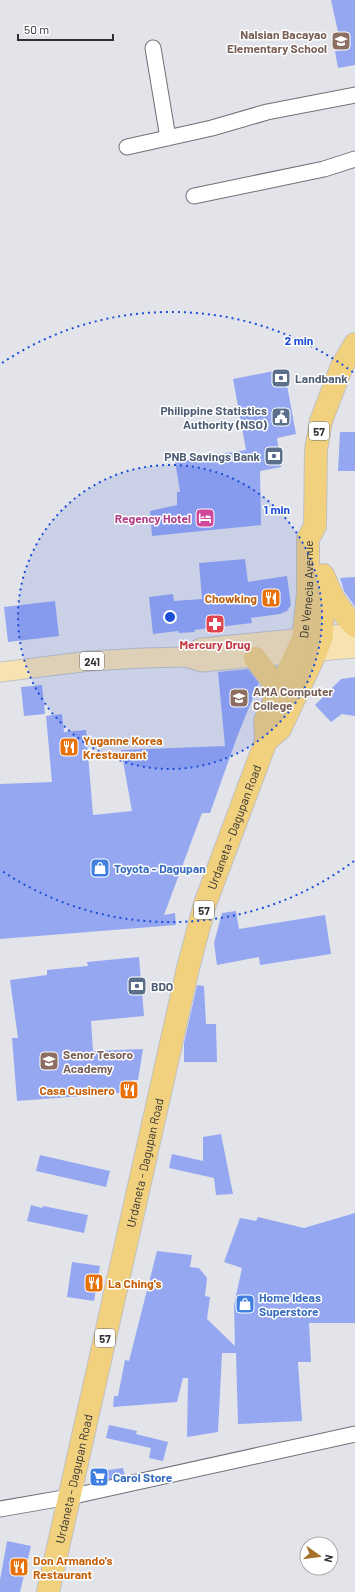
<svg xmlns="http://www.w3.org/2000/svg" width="355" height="1592" font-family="Barlow,sans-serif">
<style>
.building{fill:#95a7f1}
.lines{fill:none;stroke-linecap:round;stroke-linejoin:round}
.minor-casing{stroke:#707176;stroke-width:17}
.major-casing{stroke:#c1c1c2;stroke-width:21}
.highway-casing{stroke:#c1c1c2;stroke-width:24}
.minor{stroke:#fff;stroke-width:15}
.major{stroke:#f7e3b2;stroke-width:19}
.highway{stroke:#f2d17e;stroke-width:22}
.ring{fill:none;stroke:#1d4ed8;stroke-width:2;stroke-dasharray:2 4}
.labels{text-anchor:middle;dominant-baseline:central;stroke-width:3;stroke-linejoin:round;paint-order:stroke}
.shield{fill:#fff;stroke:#6e6e70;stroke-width:1}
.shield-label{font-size:11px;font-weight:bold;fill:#303033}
.education-label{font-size:12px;font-weight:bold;fill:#785e54;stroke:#fff;text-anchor:start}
.service-label{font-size:12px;font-weight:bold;fill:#4e5e75;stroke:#fff;text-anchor:start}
.hotel-label{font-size:12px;font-weight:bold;fill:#b23c85;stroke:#fff;text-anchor:end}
.street-label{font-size:12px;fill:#303033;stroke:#fff}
.food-label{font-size:12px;font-weight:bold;fill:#c56008;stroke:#fff;text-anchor:start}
.health-label{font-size:12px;font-weight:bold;fill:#be3a42;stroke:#fff}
.shop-label{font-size:12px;font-weight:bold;fill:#366cbe;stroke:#fff;text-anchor:start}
.centre{fill:#1d4ed8;stroke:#fff;stroke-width:2}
.ring-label{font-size:12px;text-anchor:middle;font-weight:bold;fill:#1d4ed8;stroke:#fff;stroke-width:3;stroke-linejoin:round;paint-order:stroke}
</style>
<rect width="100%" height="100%" fill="#e2e4ea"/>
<path class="building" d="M331,0H355V65L338,68L335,51L342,50Z
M284,369L296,434L277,438L281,467L260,471L261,525L152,536L150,511L177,505V492H180L175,461L246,450L233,379Z
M340,432H355V471H338Z
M245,559L248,582L287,576L291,605L287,611L280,614L251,618L252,623L194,630L195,632L179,633L178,631L153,634L149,597L173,594L174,601L202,599L199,563Z
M355,577V607L344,591L340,578Z
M55,601L59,636L8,642L4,607Z
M248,669L259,683L237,737L210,813H202L164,915L175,913L176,925L0,939V784L52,782L46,716L62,714L64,732L86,730L93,815L132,811L121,750L225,746L218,672Z
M355,677V716L342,714L331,722L315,705L341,679Z
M42,685L45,714L24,716L21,687Z
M236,911L239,929L325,915L331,954L260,965L259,957L217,965L214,943L222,913Z
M139,957L144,1016L91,1021L93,1051L143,1049L138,1080H133L134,1092L96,1094V1095L17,1101L12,1038H18L10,980L47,975V970L88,966L87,962Z
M197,985L204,986L206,1024H216L217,1062H184V1043Z
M221,1134L233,1194L216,1195L214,1178L169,1168L172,1154L203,1161V1137Z
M40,1155L110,1171L106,1187L36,1171Z
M31,1205L42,1208L43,1206L88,1215L84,1233L27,1221Z
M355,1213V1323H309L311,1362H298L302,1421L238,1424L236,1353H222L218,1432L187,1437L188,1378H183L177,1402L113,1407L114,1396H118L125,1360L129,1361L157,1251L192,1255L190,1267L199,1268L207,1278L205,1296L210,1297L207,1319L235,1346L234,1305L242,1268L224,1262L240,1218L256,1221L258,1217L304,1228Z
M72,1262L100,1266L94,1301L67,1297Z
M109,1425L137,1431L136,1434L168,1442L163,1461L149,1458L151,1448L106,1438Z
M123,1468L125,1476L97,1482L95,1472Z
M7,1541L31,1546L20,1592H0V1580Z"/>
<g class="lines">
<defs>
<path id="minor" d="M153,48L168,138
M127,147L212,128L267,112L355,95
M194,196L324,169L355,159
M0,1509L69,1497L355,1434"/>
<path id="major" d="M185,657L201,648L355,633
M0,672L90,661L144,658L185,657L202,662L355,648"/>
<g id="highway">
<path d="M325,579C331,597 341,612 355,626"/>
<path d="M255,658L271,679L276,697"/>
<path d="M266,741L280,729L316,652L322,636L323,575"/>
<path id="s1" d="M48,1592L188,968L205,904L266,741L265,721L303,639L308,593V539L315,526L316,450L321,421L342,366L355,344"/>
</g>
</defs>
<use href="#minor" class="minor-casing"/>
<use href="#major" class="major-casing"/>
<use href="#highway" class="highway-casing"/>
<use href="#minor" class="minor"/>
<use href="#major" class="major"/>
<use href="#highway" class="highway"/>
</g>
<circle cx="170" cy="617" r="152" fill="#1d4ed8" fill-opacity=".12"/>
<g class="ring">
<circle cx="170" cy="617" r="152"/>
<path d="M354 861A305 305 0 0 1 2 871M2 363A305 305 0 0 1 354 373"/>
</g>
<defs>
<symbol id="school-square" viewBox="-11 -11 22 22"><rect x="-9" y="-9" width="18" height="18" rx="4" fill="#8d6e63" stroke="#fff"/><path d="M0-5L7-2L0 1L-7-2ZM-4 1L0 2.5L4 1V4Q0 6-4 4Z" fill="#fff"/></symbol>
<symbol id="bank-square" viewBox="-11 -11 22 22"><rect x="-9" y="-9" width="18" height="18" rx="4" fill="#5c6f8a" stroke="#fff"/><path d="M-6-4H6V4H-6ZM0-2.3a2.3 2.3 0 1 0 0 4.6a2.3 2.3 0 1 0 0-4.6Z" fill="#fff"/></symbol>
<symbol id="civic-square" viewBox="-11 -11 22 22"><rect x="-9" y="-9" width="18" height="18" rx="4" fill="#5c6f8a" stroke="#fff"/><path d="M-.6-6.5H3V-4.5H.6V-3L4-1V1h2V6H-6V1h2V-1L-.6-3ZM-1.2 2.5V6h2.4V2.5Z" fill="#fff"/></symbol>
<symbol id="hotel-square" viewBox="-11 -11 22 22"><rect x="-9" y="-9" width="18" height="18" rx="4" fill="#d1479c" stroke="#fff"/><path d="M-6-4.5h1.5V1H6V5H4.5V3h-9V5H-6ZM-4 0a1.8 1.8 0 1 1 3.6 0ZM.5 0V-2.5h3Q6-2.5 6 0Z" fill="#fff"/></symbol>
<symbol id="restaurant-square" viewBox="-11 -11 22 22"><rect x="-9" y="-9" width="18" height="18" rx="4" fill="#e8710a" stroke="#fff"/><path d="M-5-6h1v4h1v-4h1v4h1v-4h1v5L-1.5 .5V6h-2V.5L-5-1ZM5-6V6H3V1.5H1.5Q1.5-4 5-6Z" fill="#fff"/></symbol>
<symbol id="pharmacy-square" viewBox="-11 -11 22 22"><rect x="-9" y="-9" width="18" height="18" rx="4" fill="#e0444e" stroke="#fff"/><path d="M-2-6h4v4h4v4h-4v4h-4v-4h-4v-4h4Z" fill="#fff"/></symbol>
<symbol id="university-square" viewBox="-11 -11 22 22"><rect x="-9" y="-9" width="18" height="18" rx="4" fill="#8d6e63" stroke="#fff"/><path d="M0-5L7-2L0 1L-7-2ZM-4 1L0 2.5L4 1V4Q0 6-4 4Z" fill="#fff"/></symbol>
<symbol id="shop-square" viewBox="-11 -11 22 22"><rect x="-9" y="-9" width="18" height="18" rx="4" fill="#3f7fe0" stroke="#fff"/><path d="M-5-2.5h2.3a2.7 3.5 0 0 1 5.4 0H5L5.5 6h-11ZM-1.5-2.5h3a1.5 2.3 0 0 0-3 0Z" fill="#fff"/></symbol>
<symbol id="supermarket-square" viewBox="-11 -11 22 22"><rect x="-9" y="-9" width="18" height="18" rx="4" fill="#3f7fe0" stroke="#fff"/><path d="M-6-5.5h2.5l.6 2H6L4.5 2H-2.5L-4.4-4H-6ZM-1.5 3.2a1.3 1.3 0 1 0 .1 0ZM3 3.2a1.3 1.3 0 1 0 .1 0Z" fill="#fff"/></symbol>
</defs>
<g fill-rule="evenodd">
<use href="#school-square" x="330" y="30" width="22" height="22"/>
<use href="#bank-square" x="270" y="367" width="22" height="22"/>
<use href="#civic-square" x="270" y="406" width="22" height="22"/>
<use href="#bank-square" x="263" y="445" width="22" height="22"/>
<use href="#hotel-square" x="194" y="507" width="22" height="22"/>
<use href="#restaurant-square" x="260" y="587" width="22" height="22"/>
<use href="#pharmacy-square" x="204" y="613" width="22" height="22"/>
<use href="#university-square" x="228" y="687" width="22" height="22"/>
<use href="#restaurant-square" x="58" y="736" width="22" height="22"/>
<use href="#shop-square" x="89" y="857" width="22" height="22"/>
<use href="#bank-square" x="126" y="975" width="22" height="22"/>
<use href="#school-square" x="38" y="1050" width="22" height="22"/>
<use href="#restaurant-square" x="118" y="1079" width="22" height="22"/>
<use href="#restaurant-square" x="83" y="1272" width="22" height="22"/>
<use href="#shop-square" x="234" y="1293" width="22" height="22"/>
<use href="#supermarket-square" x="88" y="1466" width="22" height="22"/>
<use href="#restaurant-square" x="8" y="1556" width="22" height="22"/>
</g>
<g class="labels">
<g class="shield">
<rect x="309" y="422" width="20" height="18" rx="3"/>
<rect x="80" y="652" width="24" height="18" rx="3"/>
<rect x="194" y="901" width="20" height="18" rx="3"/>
<rect x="95" y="1329" width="20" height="18" rx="3"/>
</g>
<g class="shield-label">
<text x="319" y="431">57</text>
<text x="92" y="661">241</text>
<text x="204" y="910">57</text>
<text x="105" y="1338">57</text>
</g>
<g class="education-label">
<text x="327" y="34" text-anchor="end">Nalsian Bacayao<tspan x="327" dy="14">Elementary School</tspan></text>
<text x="253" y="691">AMA Computer<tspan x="253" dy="14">College</tspan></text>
<text x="63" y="1054">Senor Tesoro<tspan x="63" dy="14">Academy</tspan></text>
</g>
<g class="service-label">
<text x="295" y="378">Landbank</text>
<text x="267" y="410" text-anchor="end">Philippine Statistics<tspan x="267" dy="14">Authority (NSO)</tspan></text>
<text x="260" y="456" text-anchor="end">PNB Savings Bank</text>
<text x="151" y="986">BDO</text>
</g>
<g class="hotel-label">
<text x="191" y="518">Regency Hotel</text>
</g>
<g class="street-label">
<text stroke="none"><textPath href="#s1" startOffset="1040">De Venecia Avenue</textPath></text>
<text stroke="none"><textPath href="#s1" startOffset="788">Urdaneta - Dagupan Road</textPath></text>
<text stroke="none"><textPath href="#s1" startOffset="440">Urdaneta - Dagupan Road</textPath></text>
<text stroke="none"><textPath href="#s1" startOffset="116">Urdaneta - Dagupan Road</textPath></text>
</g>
<g class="food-label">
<text x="257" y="598" text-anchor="end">Chowking</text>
<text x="83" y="740">Yuganne Korea<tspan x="83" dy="14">Krestaurant</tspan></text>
<text x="115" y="1090" text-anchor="end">Casa Cusinero</text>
<text x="108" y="1283">La Ching's</text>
<text x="33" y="1560">Don Armando's<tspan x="33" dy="14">Restaurant</tspan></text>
</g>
<g class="health-label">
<text x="215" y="644">Mercury Drug</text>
</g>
<g class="shop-label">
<text x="114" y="868">Toyota - Dagupan</text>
<text x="259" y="1297">Home Ideas<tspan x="259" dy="14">Superstore</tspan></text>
<text x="113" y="1477">Carol Store</text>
</g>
</g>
<circle cx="170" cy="617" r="6" class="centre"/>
<g class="ring-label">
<text x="299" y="345">2 min</text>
<text x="277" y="514">1 min</text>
</g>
<g transform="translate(319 1556) rotate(104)"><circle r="19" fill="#ffffff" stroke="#acacad"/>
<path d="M0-3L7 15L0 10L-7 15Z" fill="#a5702a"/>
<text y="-6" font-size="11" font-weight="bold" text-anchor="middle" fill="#303033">N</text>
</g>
<path d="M18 34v6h95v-6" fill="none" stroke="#303033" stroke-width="2"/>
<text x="24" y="34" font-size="12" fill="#303033" stroke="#ffffff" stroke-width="3" paint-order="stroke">50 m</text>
</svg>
